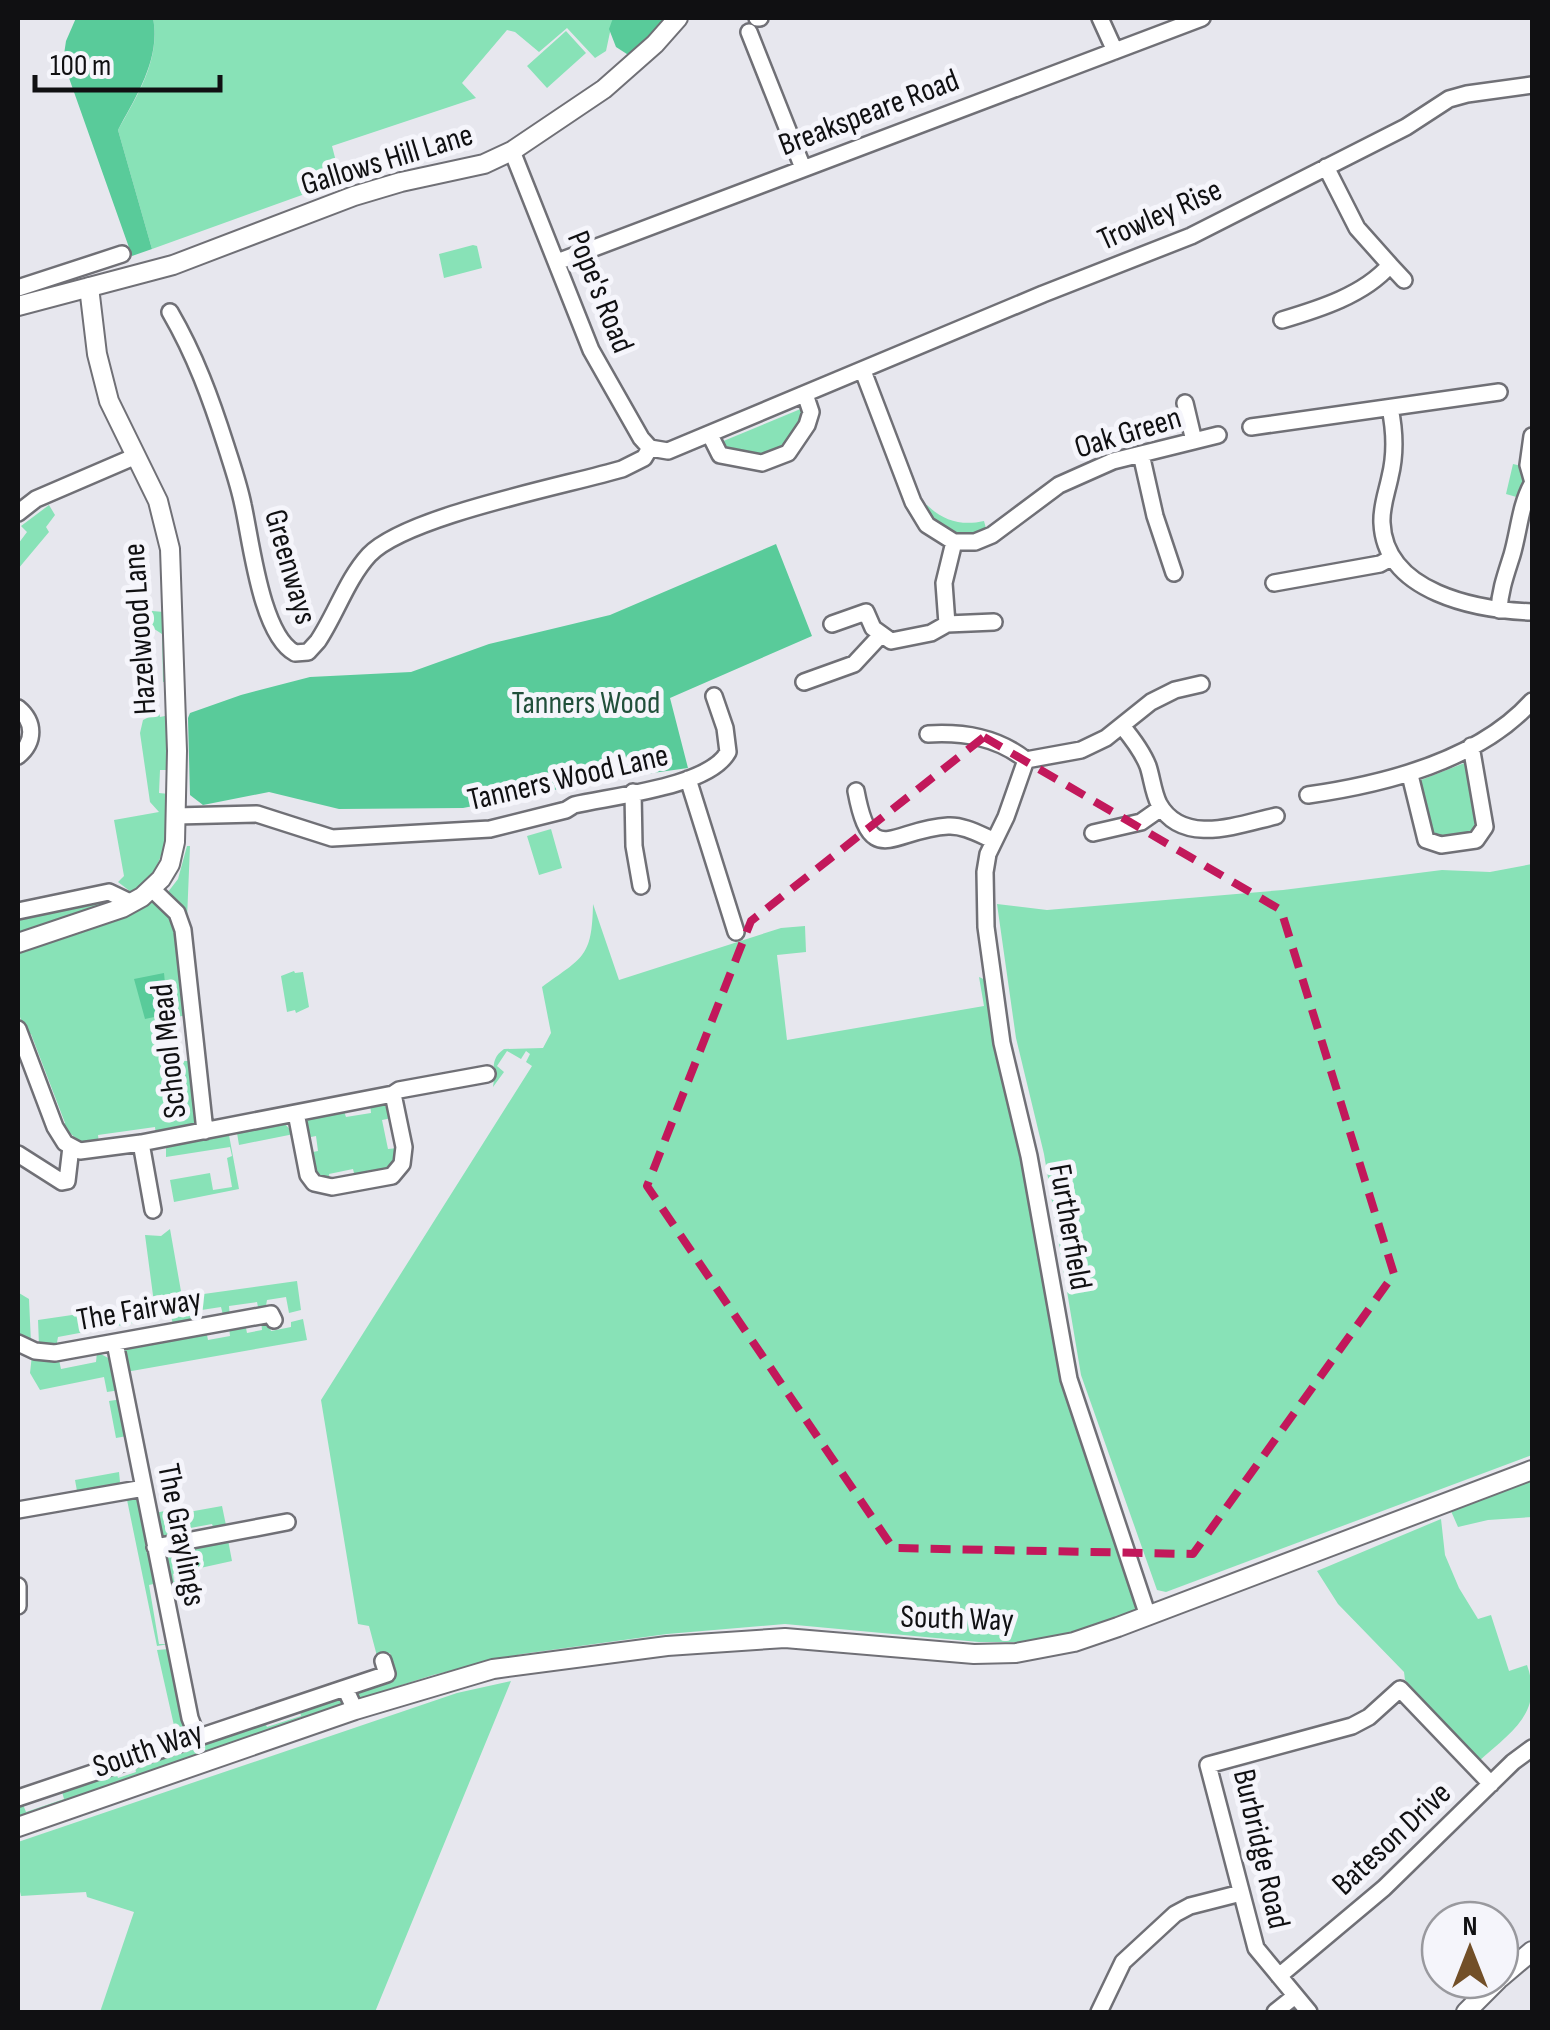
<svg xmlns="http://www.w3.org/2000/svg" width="1550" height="2030" font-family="'Sofia Sans Condensed',sans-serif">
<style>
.green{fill:#88e2b7}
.forest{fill:#59cb9a}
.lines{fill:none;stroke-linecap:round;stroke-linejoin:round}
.minor-casing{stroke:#707076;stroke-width:20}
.tertiary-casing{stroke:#707076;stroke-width:22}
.minor{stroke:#fff;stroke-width:15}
.tertiary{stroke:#fff;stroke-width:18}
.marked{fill:none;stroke:#c2185b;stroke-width:8;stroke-dasharray:20 12;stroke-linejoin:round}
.labels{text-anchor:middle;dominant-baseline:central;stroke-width:10;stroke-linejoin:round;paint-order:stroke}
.street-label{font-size:32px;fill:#101012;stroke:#f5f5fb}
.park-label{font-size:32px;fill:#21503b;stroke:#f5f5fb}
</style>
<rect width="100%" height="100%" fill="#e7e7ee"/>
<path class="green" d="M153,18H613L606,51L595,58L567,28L539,52L515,32L507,30L462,83L476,98L332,146L341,181L152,249L118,130C137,96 161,59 153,18Z
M566,31L586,53L547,88L527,66Z
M473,245L477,246L482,268L444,278L439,254Z
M803,408C807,431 782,458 758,457C747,457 735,453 724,450L721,442Z
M1513,464L1526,467L1528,475L1520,498L1506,494Z
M49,505L55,515L46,527L49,532L18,569V544L27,532L21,526Z
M927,505C943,521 962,526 984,521L987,532C959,543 939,530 924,507Z
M140,610L164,612L169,681L163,682L162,634L145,623Z
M165,704H170V770H160L159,793L169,794C169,833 165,867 135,895L118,882L124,876L114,820L159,812L150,802L140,733L143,720L159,712L160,717L165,716Z
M1467,762L1479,826L1477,832L1433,839L1421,780Z
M551,829L562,868L539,875L527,836Z
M187,846H190L187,919L168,892L178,879Z
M1532,864V1455L1166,1592L1157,1590L1081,1375L1044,1154L1016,1038L997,904L1047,910L1283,890L1442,870L1490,872Z
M100,898L112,904L18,936V915L54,907L60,911L92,905Z
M154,901C187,926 183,978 188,1015L176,1017L181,1061H193L197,1119L192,1127L156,1136L155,1127L98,1135L99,1144L82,1143L61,1126L65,1123L31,1034L26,1035L18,1011V953L128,915Z
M593,904L619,980L781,928L805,926L806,952L777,955L787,1040L984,1006L979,977L988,981L1025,1157L1064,1381L1137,1602L1134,1611L1073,1632L1024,1642H979L785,1624L667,1634L522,1654L433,1675L358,1699L356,1692L358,1688L396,1676L390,1653L377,1656L369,1626L358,1624L321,1400L532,1066L526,1062L530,1054L526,1051L521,1059L507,1051L497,1066L504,1072L493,1087C496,1073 488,1060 504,1049L543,1048L551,1033L542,987C583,957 592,958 593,904Z
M294,971L295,973L303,972L309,1007L296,1013L295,1010L287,1012L281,976Z
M379,1102L384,1104L392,1118L382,1120L388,1149L398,1148L397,1160L389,1170L355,1177L353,1169L329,1174L330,1182L311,1172L308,1153L318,1151L316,1136L306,1138V1117L343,1108L346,1117L371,1113L370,1103Z
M285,1124L294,1134L239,1145L237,1133Z
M229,1135L239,1189L174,1202L170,1180L210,1173L213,1190L232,1187L227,1158L232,1156L230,1147L166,1157V1146Z
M170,1229L182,1297L297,1281L301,1310L289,1313L286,1297L267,1300L265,1311L259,1312L257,1302L229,1306L230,1318L224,1319L221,1307L195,1311L197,1324L174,1328L171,1316L156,1318L145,1235L161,1236Z
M19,1293L29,1299L31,1343L18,1335Z
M147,1304L149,1320L58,1337L56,1348L39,1345L38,1320Z
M303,1319L307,1340L126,1372L124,1352L129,1345L206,1330L208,1340L230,1336L229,1326L245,1323L247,1333L262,1330L261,1320L268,1322L271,1331L291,1327V1322Z
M97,1352L112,1360L120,1390L107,1392L104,1377L40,1390L30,1373L32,1355L59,1360L61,1369L96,1362Z
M122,1399L127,1436L116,1438L109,1401Z
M119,1472L120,1482L117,1484L77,1491L75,1480Z
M1532,1480V1517L1488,1520L1458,1527L1451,1511Z
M133,1494L140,1498L158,1583L149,1585L159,1644H169L157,1646L126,1495Z
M222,1506L227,1530L215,1532L212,1524L185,1529L186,1537L169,1538L160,1534L156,1513L164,1511L166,1516Z
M1441,1519L1445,1555L1459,1588L1478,1619L1491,1615L1509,1671L1527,1665C1544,1713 1511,1732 1479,1761L1405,1680L1404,1672L1338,1604L1317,1571Z
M228,1540L232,1561L173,1574L174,1581L179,1582L170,1584L165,1559L169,1552Z
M169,1649L184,1726L175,1730L157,1650Z
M511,1681L375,2012H100L134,1912L87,1897L86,1892L21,1896L18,1883V1842L457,1693Z
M340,1696L343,1703L342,1708L18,1821V1804L22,1802L26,1812L64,1799L61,1788L115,1770L118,1778L136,1772L134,1764L263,1719L267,1727L301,1716L299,1707Z"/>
<path class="forest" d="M76,18H153C161,59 136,96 118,130L152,249L132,256L63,61L66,41Z
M613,18H670L630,56L616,47L609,29Z
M776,544L812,636L670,698L688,768L610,779L463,808L339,809L269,792L203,805L190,795L188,718L190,713L241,695L310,677L411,672L489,644L610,615Z
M164,973L168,1014L145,1019L134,979Z"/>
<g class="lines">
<defs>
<path id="minor" d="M757,18H760
M1100,18L1115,51
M749,32L803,168
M512,151L591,350L641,438L650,448
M557,262L1202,18
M1390,265L1404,280
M18,288L122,254
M170,312C195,355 211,399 226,446C232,465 239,485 243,505C251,540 261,635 295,653L308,652L318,641C336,614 347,579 369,555C406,516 564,486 622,469L644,458L650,448
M1282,320C1319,309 1364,295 1390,265L1357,228L1326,167
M863,371L913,502L927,525L954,542H975L992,535L1059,485L1113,461L1218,435
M1185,403L1194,441
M1390,408C1395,432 1396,453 1390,477C1387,492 1381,507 1382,523C1385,593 1477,610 1532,612
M1251,427L1499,392
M710,435L720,455L762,463L788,453L807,425L811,412L805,394
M1532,436L1528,465L1532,479
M650,448L668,451L1043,294L1191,236L1406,127L1449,99L1467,94L1532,85
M1141,454L1155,516L1174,573
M18,513L36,499L136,456
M1274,583L1380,564L1391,558
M1499,610C1500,590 1506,574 1512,555C1519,531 1520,506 1532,484
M832,624L866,612L873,628L891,641L931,633L947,624L944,583L954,542
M947,624L994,622
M804,682L854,664L880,636
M18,708C35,722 35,742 18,756
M1122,726C1132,738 1142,751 1148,766C1152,778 1153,792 1159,804C1183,847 1240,824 1276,816
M928,734C964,732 997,737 1026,760
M1410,775L1426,840L1441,845L1476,840L1485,827L1471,746
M688,779L736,932
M856,791C871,871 892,829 948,826C963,825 979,834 993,840
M633,792L634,846L641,886
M1308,795C1385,784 1478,761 1532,701
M176,816L257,814L332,838L490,829L566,810L574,805C612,796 709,787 728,752L725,728L714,696
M1093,833L1141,822L1161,808
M152,889L177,913L183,930L205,1131
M18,911L109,892L132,903
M18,1029L55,1127L65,1143L80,1151L141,1143L393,1094L404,1147L402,1164L392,1176L332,1187L314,1183L308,1175L296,1113
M393,1094L399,1090L487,1074
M141,1143L153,1210
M18,1154L62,1182L67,1181L71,1147
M18,1343L35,1351L55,1353L271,1314L274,1320
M115,1343L190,1718L197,1736
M18,1510L144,1488
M155,1547L287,1522
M18,1586V1606
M1148,1616L1069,1379L1029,1156L1002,1043L986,927L985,872L988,854L1006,817L1026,760L1081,750L1106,738L1151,702L1175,690L1201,684
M345,1688L387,1674L383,1661
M18,1798L345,1688L355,1710
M1279,1976L1384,1888L1513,1762L1532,1748
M1099,2012L1123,1962L1175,1914L1190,1906L1241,1893
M1275,2012L1295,1996
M1309,2012L1256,1948L1208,1765L1352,1726L1369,1717L1400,1689L1491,1784"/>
<path id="tertiary" d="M18,306L173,265L354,196L401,182L484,164L512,151L604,89L655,44L678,18
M18,943L122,908L142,897L161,879L170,864L175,842L177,751L170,549L158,501L109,401L97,354L89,287
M18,1827L355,1710L493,1669L667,1646L785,1638L974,1654L1016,1653L1074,1642L1118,1627L1532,1470
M1500,1978L1532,1951
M1466,2012L1498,1980"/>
</defs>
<use href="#minor" class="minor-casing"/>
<use href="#tertiary" class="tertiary-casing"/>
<use href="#minor" class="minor"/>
<use href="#tertiary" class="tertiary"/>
</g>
<path class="marked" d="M984,737L1281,910L1394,1274L1193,1554L893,1548L647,1186L751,921Z"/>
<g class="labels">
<g class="street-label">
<text transform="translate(869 113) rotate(-21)">Breakspeare Road</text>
<text transform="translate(387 160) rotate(-17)">Gallows Hill Lane</text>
<text transform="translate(1160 215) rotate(-24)">Trowley Rise</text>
<text transform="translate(600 292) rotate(68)">Pope's Road</text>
<text transform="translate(1128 433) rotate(-17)">Oak Green</text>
<text transform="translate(290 567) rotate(74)">Greenways</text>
<text transform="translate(140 629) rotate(-94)">Hazelwood Lane</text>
<text transform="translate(568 778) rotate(-13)">Tanners Wood Lane</text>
<text transform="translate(169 1051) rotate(-96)">School Mead</text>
<text transform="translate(1070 1227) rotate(80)">Furtherfield</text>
<text transform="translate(139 1310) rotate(-10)">The Fairway</text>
<text transform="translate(181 1535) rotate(79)">The Graylings</text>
<text transform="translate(957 1619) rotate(2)">South Way</text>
<text transform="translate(148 1750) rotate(-19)">South Way</text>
<text transform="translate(1392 1839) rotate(-43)">Bateson Drive</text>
<text transform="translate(1261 1849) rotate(77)">Burbridge Road</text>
</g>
<g class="park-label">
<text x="586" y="703">Tanners Wood</text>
</g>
</g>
<rect width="1550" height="2030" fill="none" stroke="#101012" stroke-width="40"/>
<g transform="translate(1470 1950)"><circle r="48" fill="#f5f5fb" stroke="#99999e" stroke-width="2.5"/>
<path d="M0-8L18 38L0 25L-18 38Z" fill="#724f28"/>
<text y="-15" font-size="28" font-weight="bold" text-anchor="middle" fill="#101012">N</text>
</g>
<path d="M35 75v15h185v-15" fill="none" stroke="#101012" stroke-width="5"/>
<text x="50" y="75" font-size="30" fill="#101012" stroke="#f5f5fb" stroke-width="8" paint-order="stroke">100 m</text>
</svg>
